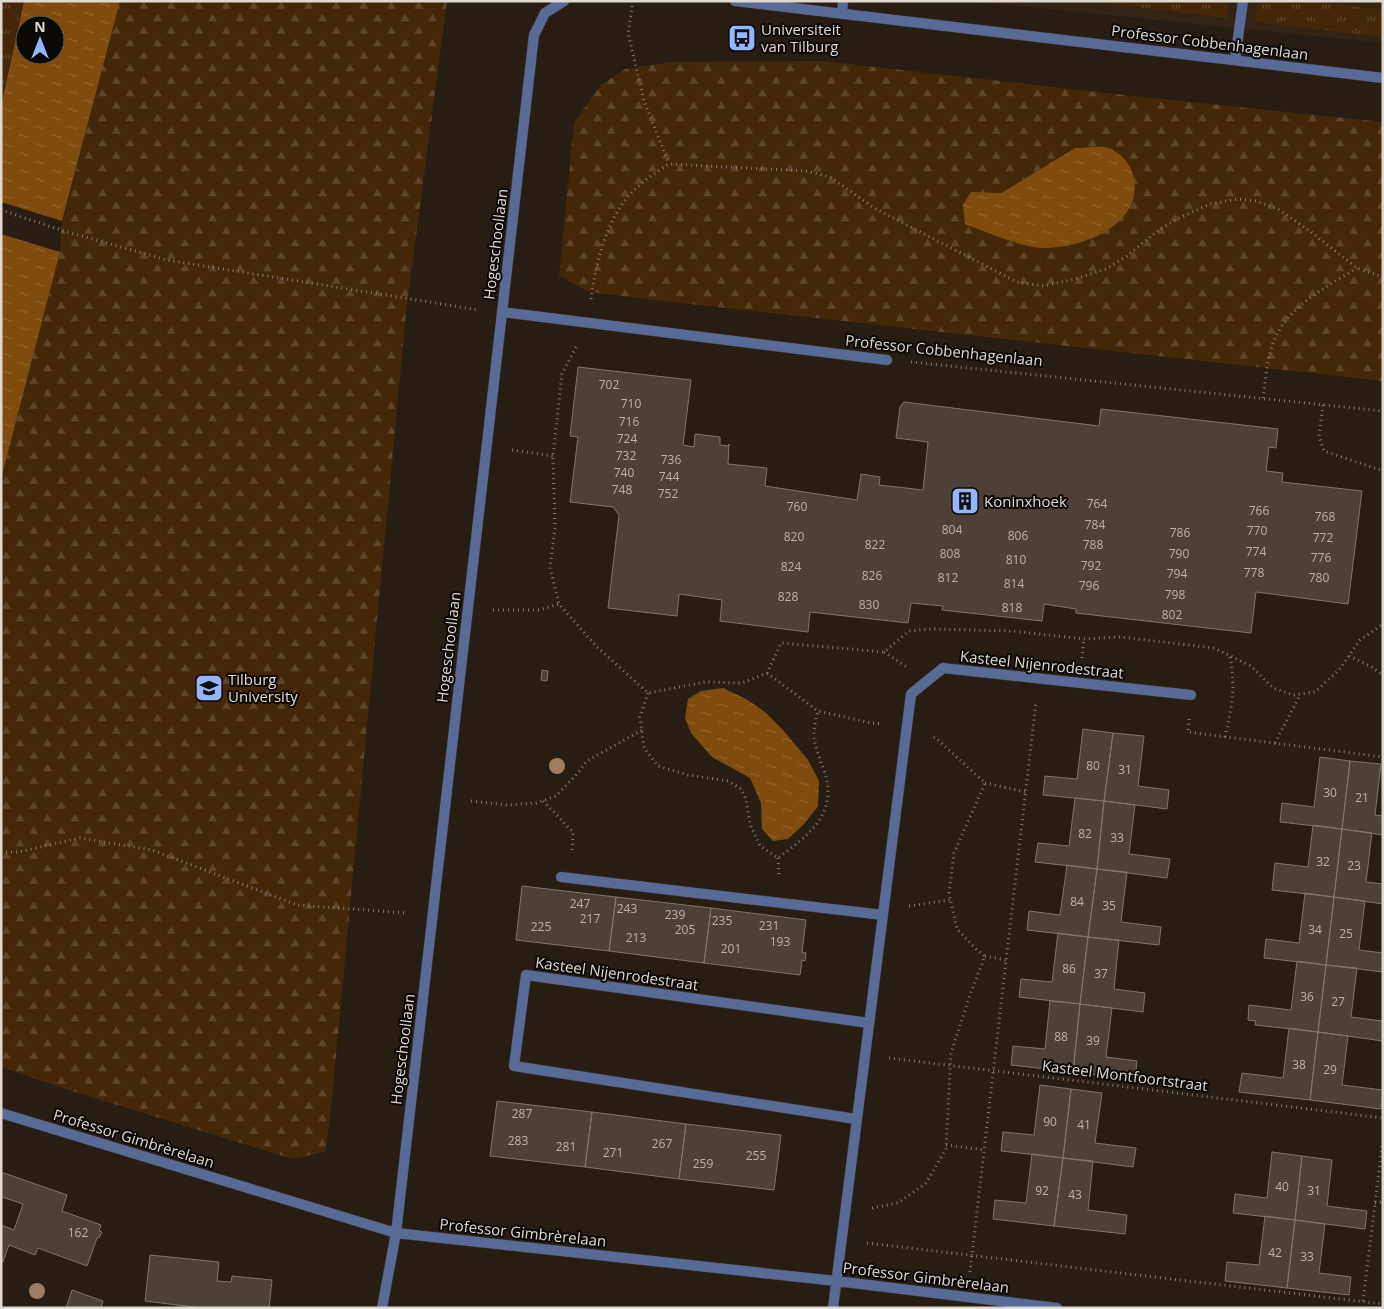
<svg xmlns="http://www.w3.org/2000/svg" width="1384" height="1309" font-family="'Open Sans',sans-serif">
<style>
.built{fill:#322314}
.grass{fill:url(#grass-tufts)}
.forest{fill:url(#forest-firs);fill-rule:evenodd}
.water{fill:url(#water-ripples);fill-rule:evenodd}
.building{fill:#4d4137;stroke:#82756a}
.lines{fill:none;stroke-linecap:round;stroke-linejoin:round}
.service-casing{stroke:#41372e;stroke-width:11}
.minor-casing{stroke:#41372e;stroke-width:11}
.path{stroke:#837a72;stroke-width:3;stroke-dasharray:1 4;stroke-linecap:butt}
.service{stroke:#576b96;stroke-width:10}
.minor{stroke:#576b96;stroke-width:10}
.tree{fill:#9d7e62}
.labels{text-anchor:middle;dominant-baseline:central;stroke-width:4;stroke-linejoin:round;paint-order:stroke}
.number-label{font-size:12px;fill:#bbb3ab}
.poi-label{font-size:15px;fill:#e0d9d2;stroke:#0c0805;text-anchor:start}
.street-label{font-size:15px;fill:#e0d9d2;stroke:#0c0805}
</style>
<defs>
<pattern id="grass-tufts" width="24" height="20" patternUnits="userSpaceOnUse" patternTransform="scale(1.25)"><rect width="24" height="20" fill="#442707"/><path d="M3 7l-1-3M5 7V3M7 7l1-3M15 17l-1-3M17 17v-4M19 17l1-3" fill="none" stroke="#5f462a"/></pattern>
<pattern id="forest-firs" width="22" height="20" patternUnits="userSpaceOnUse" patternTransform="scale(1.25)"><rect width="22" height="20" fill="#442707"/><path d="M5 1l3.5 6h-7zM16 11l3.5 6h-7z" fill="#5f462a"/></pattern>
<pattern id="water-ripples" width="26" height="14" patternUnits="userSpaceOnUse" patternTransform="scale(1.25)"><rect width="26" height="14" fill="#804c0d"/><path d="M2 4q2-2 4 0t4 0M15 11q2-2 4 0t4 0" fill="none" stroke="#92652f"/></pattern>
</defs>
<rect width="100%" height="100%" fill="#271d13"/>
<path class="built" d="M970,1H1383V43Z"/>
<path class="grass" d="M1,1H23L1,103Z
M1088,1H1229L1227,18Z
M1258,1H1308L1383,10V37L1255,22Z"/>
<path class="forest" d="M119,1H447L406,313L330,1118L325,1152L293,1159L75,1092L1,1067V479L60,252L61,230L130,249L61,229Z
M822,61L1106,93L1383,122V381L654,300L589,292L559,276L574,123L601,85L625,69L671,62ZM1075,148L1091,240L1067,246L1042,249L1003,239L971,193H1000Z"/>
<path class="water" d="M24,1H120L62,221L1,202V106ZM25,25H55V55H25Z
M1075,148C1083,148 1101,145 1109,148C1122,154 1129,162 1133,175C1145,218 1095,243 1059,247C1053,247 1047,249 1041,248C1015,245 989,233 965,224L963,205L971,192L1001,193Z
M1,234L60,252L1,479Z
M723,688L746,699L765,712L783,730L808,760L819,781L818,806L804,824L788,839L773,841L762,829L761,803L750,778L712,757L691,733L685,718L688,699L701,691Z"/>
<path class="building" d="M578,367L691,380L683,445L694,447L695,434L720,437V445L728,446L729,444L728,464L767,468L765,486L857,500L861,474L880,477L879,485L923,490L928,442L896,438L900,407L904,402L1099,426L1101,409L1278,429L1276,448L1269,447L1266,471L1283,473L1282,482L1362,491L1348,604L1256,592L1251,633L1076,613V609L1044,604L1042,621L942,610L943,606L911,603L908,623L810,612L808,632L720,621L722,600L679,594L677,616L608,608L619,515L613,507L570,502L578,437L570,436Z
M542,670L548,671L547,681L541,680Z
M1083,729L1113,733L1104,801L1043,795L1045,776L1077,779Z
M1113,733L1144,736L1138,786L1169,790L1167,809L1104,801Z
M1320,757L1350,761L1342,829L1280,822L1282,803L1314,807Z
M1350,761L1381,764L1375,815L1383,816V835L1342,829Z
M1075,798L1104,801L1097,869L1035,862L1038,843L1069,846Z
M1104,801L1135,805L1129,854L1170,859L1167,878L1097,869Z
M1313,825L1342,829L1334,897L1272,890L1275,863L1308,867Z
M1342,829L1372,833L1366,882L1383,884V904L1334,897Z
M1067,865L1097,869L1088,937L1027,930L1029,911L1060,915Z
M1097,869L1127,872L1121,922L1161,927L1159,945L1088,937Z
M522,886L616,897L609,951L516,940Z
M1305,893L1334,897L1326,965L1264,958L1266,939L1299,943Z
M616,897L711,908L704,963L609,951Z
M1334,897L1365,901L1359,950L1383,953V972L1326,965Z
M711,908L806,920L802,952L806,953L805,961L802,960L800,975L704,963Z
M1058,933L1088,937L1080,1004L1019,997L1021,979L1052,982Z
M1088,937L1119,940L1114,989L1145,993L1143,1012L1080,1004Z
M1297,961L1326,965L1318,1032L1255,1025L1256,1021L1248,1020L1249,1005L1291,1010Z
M1326,965L1357,968L1351,1017L1382,1021L1383,1041L1318,1032Z
M1050,1001L1080,1004L1073,1072L1011,1065L1013,1046L1045,1049Z
M1080,1004L1112,1008L1106,1057L1137,1061L1135,1080L1073,1072Z
M1289,1028L1318,1032L1310,1100L1239,1092L1242,1073L1283,1078Z
M1318,1032L1348,1036L1342,1085L1383,1090L1381,1109L1310,1100Z
M1040,1085L1071,1089L1063,1158L1001,1151L1003,1132L1034,1135Z
M1071,1089L1102,1093L1095,1143L1136,1148L1133,1167L1063,1158Z
M497,1101L592,1112L585,1167L490,1156Z
M592,1112L686,1124L679,1179L585,1167Z
M686,1124L781,1135L774,1190L679,1179Z
M1272,1152L1302,1156L1295,1220L1233,1213L1235,1194L1267,1198Z
M1032,1154L1063,1158L1054,1226L993,1219L995,1200L1026,1203Z
M1302,1156L1332,1160L1327,1206L1367,1211L1365,1229L1295,1220Z
M1063,1158L1093,1161L1088,1210L1127,1215L1125,1234L1054,1226Z
M1,1172L67,1195L62,1211L101,1225L99,1231L102,1232L99,1238H97L87,1266L38,1248L35,1255L9,1245L3,1262H1V1225L14,1230L23,1204L2,1197L1,1199Z
M1265,1216L1295,1220L1287,1288L1225,1281L1227,1262L1259,1265Z
M1295,1220L1325,1224L1319,1273L1351,1277L1349,1295L1287,1288Z
M150,1255L219,1262L217,1281L231,1282L232,1276L272,1280L269,1308H202L145,1301Z
M72,1290L103,1301L101,1308H66Z"/>
<g class="lines">
<defs>
<path id="service" d="M842,14L843,1
M1235,60L1243,1"/>
<path id="minor" d="M735,1L1383,78
M502,312L887,360
M561,877L883,915
M1,1113L396,1233L836,1281L1057,1308
M856,1119L514,1066L526,975L869,1023
M382,1308L396,1233L534,35L545,13L564,1
M833,1308L911,694L943,668L1191,695"/>
</defs>
<use href="#service" class="service-casing"/>
<use href="#minor" class="minor-casing"/>
<path class="path" d="M633,1L628,33L644,101L669,164
M1,210L61,230L167,260L479,310
M591,299C596,262 606,220 632,192C643,181 656,172 669,164L806,171L830,177L874,208L1017,282L1044,286L1075,279L1106,269L1127,256L1160,229L1181,217L1210,204L1238,199L1256,201L1278,209L1311,232L1357,268L1383,277
M576,347L562,374L553,456L555,528L550,568L559,604L596,646L648,693L705,682L742,683L767,673L781,643L884,652L909,631L932,629L1012,631L1084,639L1120,637L1214,648L1251,666L1273,688L1293,695L1315,692L1339,670L1360,640L1383,624
M911,362L1383,411
M1263,398C1266,377 1267,353 1277,334C1293,304 1329,285 1357,268
M1323,405L1319,436L1324,451L1383,471
M512,450L553,456
M493,610H539L559,604
M884,652L907,667
M1349,656L1370,666L1383,675
M1082,658L1084,639
M767,673L818,711L871,723L883,724
M648,693L640,717L644,748L658,766L688,775L728,781L741,789L746,799L750,824L760,846L778,858C809,835 839,813 824,770C815,746 810,737 818,711
M1189,719L1188,732L1383,757
M1225,737C1232,706 1236,688 1230,656
M1275,743L1300,695
M985,783L1026,792
M471,801L507,805L536,803L556,796L577,774L587,761L642,730
M543,801L573,832L572,853
M1,852H19L80,838L152,850L297,905L408,913
M778,858L779,877
M909,906L950,900
M985,956L1006,960
M889,1058L1383,1118
M946,1145L985,1150
M1375,1203L1383,1202
M872,1208L898,1203L926,1183L946,1149L951,1053L971,992L985,956L977,950L957,929L949,893L954,853L985,783L936,738L932,737
M867,1243L1383,1304
M970,1272L1036,702
M1363,1301L1383,1139"/>
<use href="#service" class="service"/>
<use href="#minor" class="minor"/>
</g>
<g class="tree">
<circle cx="557" cy="766" r="8"/>
<circle cx="37" cy="1291" r="8"/>
</g>
<defs>
<symbol id="bus-square" viewBox="-11 -11 22 22"><rect x="-9" y="-9" width="18" height="18" rx="4" fill="#95b6fd" stroke="#0c0805"/><path d="M-5-6H5V4H4V6H2V4H-2V6H-4V4H-5ZM-3.5-4V0h7V-4ZM-3.5 1.2v1.5H-2V1.2ZM2 1.2v1.5H3.5V1.2Z" fill="#111"/></symbol>
<symbol id="building-square" viewBox="-11 -11 22 22"><rect x="-9" y="-9" width="18" height="18" rx="4" fill="#95b6fd" stroke="#0c0805"/><path d="M-4-6H4V6H1V3H-1V6H-4ZM-2.5-4.3h1.7v1.8h-1.7ZM.8-4.3h1.7v1.8H.8ZM-2.5-1h1.7V.8h-1.7ZM.8-1h1.7V.8H.8Z" fill="#111"/></symbol>
<symbol id="university-square" viewBox="-11 -11 22 22"><rect x="-9" y="-9" width="18" height="18" rx="4" fill="#95b6fd" stroke="#0c0805"/><path d="M0-5L7-2L0 1L-7-2ZM-4 1L0 2.5L4 1V4Q0 6-4 4Z" fill="#111"/></symbol>
</defs>
<g fill-rule="evenodd">
<use href="#bus-square" x="726" y="22" width="32" height="32"/>
<use href="#building-square" x="949" y="485" width="32" height="32"/>
<use href="#university-square" x="193" y="672" width="32" height="32"/>
</g>
<g class="labels">
<g class="number-label">
<text x="609" y="384">702</text>
<text x="631" y="403">710</text>
<text x="629" y="421">716</text>
<text x="627" y="438">724</text>
<text x="626" y="455">732</text>
<text x="671" y="459">736</text>
<text x="624" y="472">740</text>
<text x="669" y="476">744</text>
<text x="622" y="489">748</text>
<text x="668" y="493">752</text>
<text x="1097" y="503">764</text>
<text x="797" y="506">760</text>
<text x="1259" y="510">766</text>
<text x="1325" y="516">768</text>
<text x="1095" y="524">784</text>
<text x="952" y="529">804</text>
<text x="1257" y="530">770</text>
<text x="1180" y="532">786</text>
<text x="1018" y="535">806</text>
<text x="794" y="536">820</text>
<text x="1323" y="537">772</text>
<text x="875" y="544">822</text>
<text x="1093" y="544">788</text>
<text x="1256" y="551">774</text>
<text x="950" y="553">808</text>
<text x="1179" y="553">790</text>
<text x="1321" y="557">776</text>
<text x="1016" y="559">810</text>
<text x="1091" y="565">792</text>
<text x="791" y="566">824</text>
<text x="1254" y="572">778</text>
<text x="1177" y="573">794</text>
<text x="872" y="575">826</text>
<text x="948" y="577">812</text>
<text x="1319" y="577">780</text>
<text x="1014" y="583">814</text>
<text x="1089" y="585">796</text>
<text x="1175" y="594">798</text>
<text x="788" y="596">828</text>
<text x="869" y="604">830</text>
<text x="1012" y="607">818</text>
<text x="1172" y="614">802</text>
<text x="1093" y="765">80</text>
<text x="1125" y="769">31</text>
<text x="1330" y="792">30</text>
<text x="1362" y="797">21</text>
<text x="1085" y="833">82</text>
<text x="1117" y="837">33</text>
<text x="1323" y="861">32</text>
<text x="1354" y="865">23</text>
<text x="1077" y="901">84</text>
<text x="580" y="903">247</text>
<text x="1109" y="905">35</text>
<text x="627" y="908">243</text>
<text x="675" y="914">239</text>
<text x="590" y="918">217</text>
<text x="722" y="920">235</text>
<text x="769" y="925">231</text>
<text x="541" y="926">225</text>
<text x="685" y="929">205</text>
<text x="1315" y="929">34</text>
<text x="1346" y="933">25</text>
<text x="636" y="937">213</text>
<text x="780" y="941">193</text>
<text x="731" y="948">201</text>
<text x="1069" y="968">86</text>
<text x="1101" y="973">37</text>
<text x="1307" y="996">36</text>
<text x="1338" y="1001">27</text>
<text x="1061" y="1036">88</text>
<text x="1093" y="1040">39</text>
<text x="1299" y="1064">38</text>
<text x="1330" y="1069">29</text>
<text x="522" y="1113">287</text>
<text x="1050" y="1121">90</text>
<text x="1084" y="1124">41</text>
<text x="518" y="1140">283</text>
<text x="662" y="1143">267</text>
<text x="566" y="1146">281</text>
<text x="613" y="1152">271</text>
<text x="756" y="1155">255</text>
<text x="703" y="1163">259</text>
<text x="1282" y="1186">40</text>
<text x="1042" y="1190">92</text>
<text x="1314" y="1190">31</text>
<text x="1075" y="1194">43</text>
<text x="78" y="1232">162</text>
<text x="1275" y="1252">42</text>
<text x="1307" y="1256">33</text>
</g>
<g class="poi-label">
<text x="761" y="29">Universiteit<tspan x="761" dy="17">van Tilburg</tspan></text>
<text x="984" y="501">Koninxhoek</text>
<text x="228" y="679">Tilburg<tspan x="228" dy="17">University</tspan></text>
</g>
<g class="street-label">
<text transform="translate(1210 42) rotate(7)">Professor Cobbenhagenlaan</text>
<text transform="translate(495 244) rotate(-83)">Hogeschoollaan</text>
<text transform="translate(944 350) rotate(6)">Professor Cobbenhagenlaan</text>
<text transform="translate(448 647) rotate(-83)">Hogeschoollaan</text>
<text transform="translate(1042 664) rotate(6)">Kasteel Nijenrodestraat</text>
<text transform="translate(617 973) rotate(8)">Kasteel Nijenrodestraat</text>
<text transform="translate(402 1049) rotate(-83)">Hogeschoollaan</text>
<text transform="translate(1125 1075) rotate(7)">Kasteel Montfoortstraat</text>
<text transform="translate(134 1138) rotate(17)">Professor Gimbrèrelaan</text>
<text transform="translate(523 1232) rotate(6)">Professor Gimbrèrelaan</text>
<text transform="translate(926 1277) rotate(7)">Professor Gimbrèrelaan</text>
</g>
</g>
<rect width="1384" height="1309" fill="none" stroke="#e0d9d2" stroke-width="5"/>
<g transform="translate(40 40)"><circle r="24" fill="#0c0805" stroke="#615c57"/>
<path d="M0-4L9 19L0 12L-9 19Z" fill="#95b6fd"/>
<text y="-8" font-size="14" font-weight="bold" text-anchor="middle" fill="#e0d9d2">N</text>
</g>
</svg>
